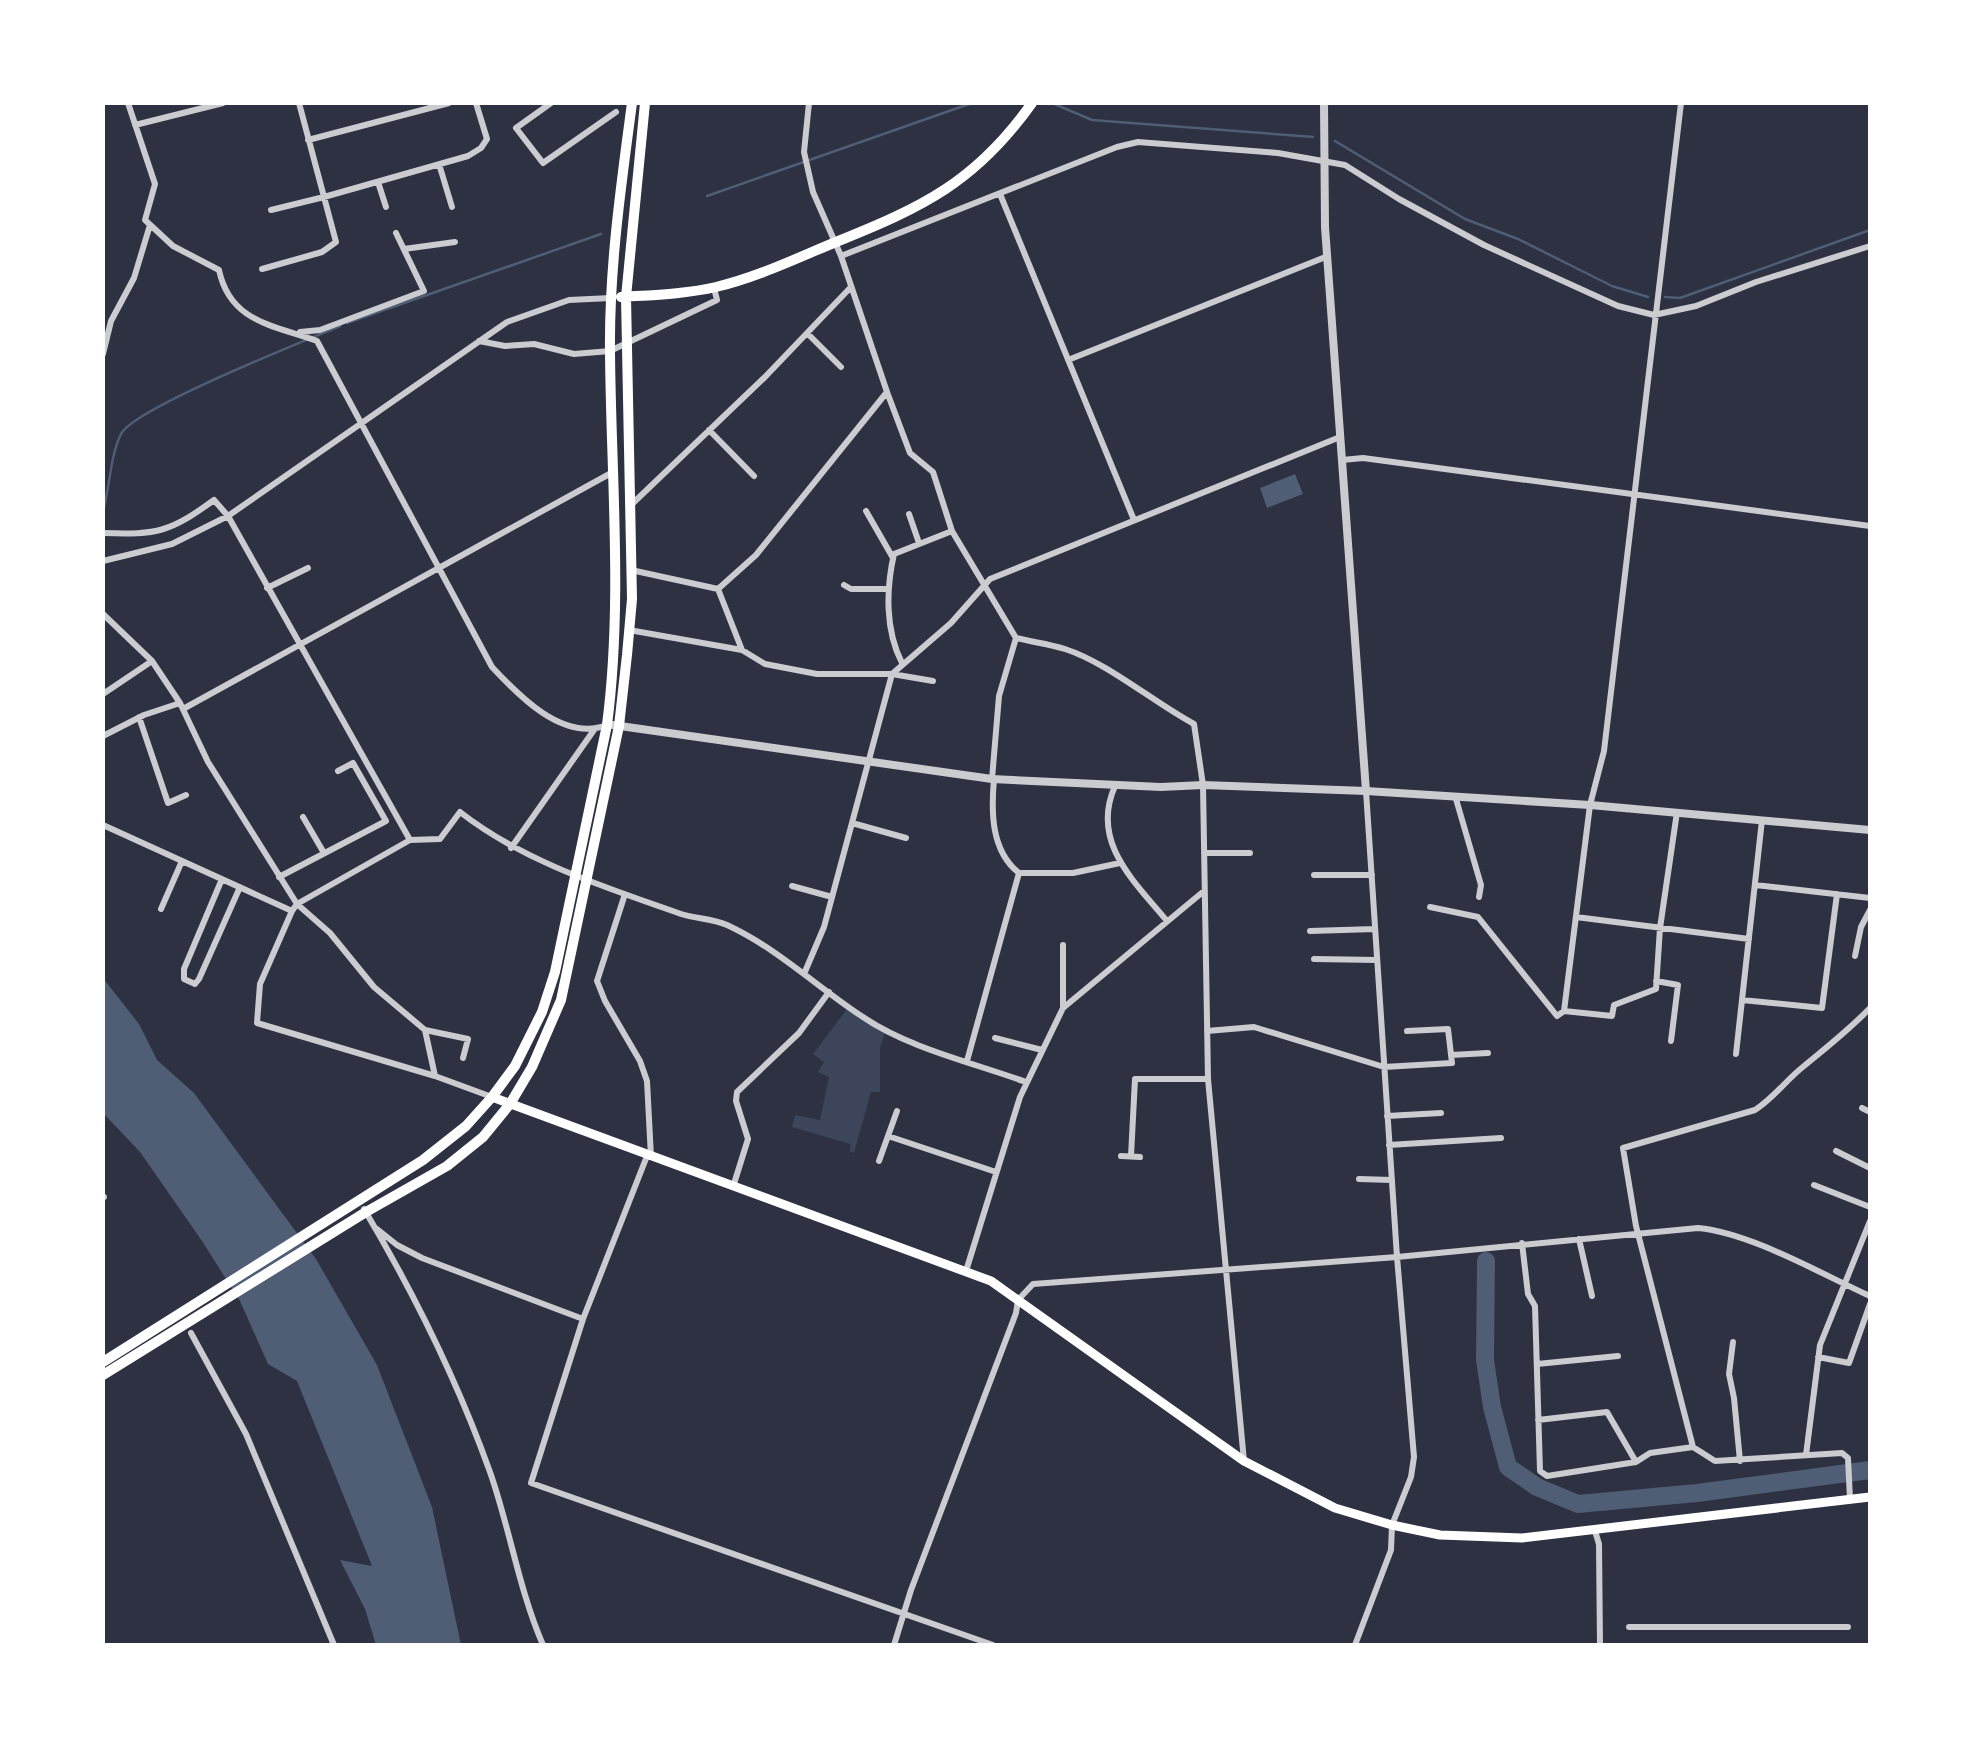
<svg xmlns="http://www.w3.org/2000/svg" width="1973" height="1748" font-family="Cabin,sans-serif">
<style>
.green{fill:#3c4559}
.water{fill:#4f5d75}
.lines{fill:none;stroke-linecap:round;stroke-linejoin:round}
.stream{stroke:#4f5d75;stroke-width:2.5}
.river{stroke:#4f5d75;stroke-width:18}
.minor{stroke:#caccd0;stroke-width:6}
.tertiary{stroke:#caccd0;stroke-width:8}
.secondary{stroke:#fff;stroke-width:9}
.trunk{stroke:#fff;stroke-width:10}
</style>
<rect width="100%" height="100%" fill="#2d3142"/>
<path class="green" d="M847,1009L885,1032L880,1048V1092H871L854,1153L850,1152V1144L792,1127L795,1115L820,1120L829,1077L818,1072L824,1062L813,1054Z"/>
<path class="water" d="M1295,474L1303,494L1267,508L1260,488Z
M103,978L139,1024L157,1060L194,1093L316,1259L377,1365L432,1507L461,1645H376L365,1609L340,1560L372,1566L297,1381L268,1364L240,1301L202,1241L140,1152L103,1113Z"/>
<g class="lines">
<path class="stream" d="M1052,103L1092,120L1313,137
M1335,141L1465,219L1518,239L1612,286L1648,297
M707,196L972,103
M1665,297L1680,298L1870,230
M347,323L601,234
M103,511C110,487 110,456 121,434C134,408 305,341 340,326"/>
<path class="river" d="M1486,1261L1485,1360L1492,1407L1508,1467L1537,1487L1578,1504L1697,1493L1870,1470"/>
<path class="minor" d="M128,103L155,184L145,220L173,246L219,270C230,322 273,325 317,341L492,667C519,696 563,742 607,725
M551,103L516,128L543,163L616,112
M809,103L804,152L813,192L841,256L887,392L910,453L933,472L952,531L1016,638C1032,642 1049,644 1065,649C1108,663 1153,702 1194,724L1203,785L1208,1079L1244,1461
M135,125L223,103
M308,140L449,103
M439,164L452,207
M378,182L386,207
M1000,194L1134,520
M271,210L324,197L299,103
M404,249L455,242
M841,256L1117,147L1138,142L1278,153L1345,165L1399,199L1484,245L1618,306L1654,315L1696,306L1756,282L1870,246
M262,269L322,252L336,242L324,197L468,156L481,148L487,139L476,103
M300,332L320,330L424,291L396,233
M807,333L841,367
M479,341L505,346L534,344L574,354L610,351L717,300L714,288
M103,354L111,321L134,278L150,225
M1068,360L1328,256
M709,430L754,476
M1342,460L1363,458L1870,526
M631,505L765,377L851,287
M866,511L893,558
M909,514L919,543
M103,533C158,535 170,532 214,500L228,516L410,840
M103,561L172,544L228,516L507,322L569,300L611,298
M631,570L718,589L742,650L765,664L817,674H892L933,681
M844,585L851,589H888
M267,588L308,568
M718,589L756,555L887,392
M103,614L152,661L180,703L208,762L297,904L330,933L374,987L425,1030L435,1076L492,1097
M629,630L742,650
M902,663C885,630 886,589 894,554L952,531
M103,694L152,661
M183,709L613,472
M139,717L168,803L186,795
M103,736L144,715L180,703
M992,779L999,696L1016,638
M994,779C991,812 991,851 1019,873H1073L1120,863
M1115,786C1090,842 1134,881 1167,921
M1456,799L1481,885L1479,897
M303,817L324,853
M852,823L906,838
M103,825L292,911L297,904L410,840L440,839L460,812C524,862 605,887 681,914C696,919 711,918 727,925C777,948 817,987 863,1017C908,1048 974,1063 1026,1082
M511,848L594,730
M1204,853H1250
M1314,875H1372
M279,877L386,821L353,763L338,771
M222,879L184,969V979L195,984L199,979L240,887
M1755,885L1870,898
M792,886L832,897
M625,894L597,981L605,1001L640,1061L647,1081L651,1157
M1430,907L1478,917L1557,1016L1564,1011L1612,1016L1614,1005L1656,989L1660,928L1677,812
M161,909L182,861
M292,911L260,984L257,1023L435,1076
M1576,917L1749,939
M1310,931L1375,929
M1855,956L1861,927L1870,910
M1314,959L1377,960
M804,974L824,927L892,674L951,623L990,579L1340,437
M1656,981L1678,985L1671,1041
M1742,1000L1822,1008L1837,894
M1063,1008V945
M1564,1011L1590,805L1604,751L1681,103
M425,1030L468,1039L463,1058
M1207,1031L1254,1027L1384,1067L1452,1063L1448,1029L1407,1031
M995,1038L1042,1050
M1736,1054L1762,820
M1451,1055L1488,1053
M967,1061L1019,873
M1862,1108L1870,1112
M1387,1116L1441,1113
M888,1136L996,1172
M1389,1145L1501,1138
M1836,1151L1870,1168
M647,1156L583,1319L531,1483L993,1645
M1121,1156L1140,1157
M1131,1156L1135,1079H1208
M879,1161L897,1111
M1359,1179L1392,1180
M1814,1185L1870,1207
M733,1187L748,1139L736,1101L737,1092L799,1033L829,992
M103,1197H104
M364,1209C414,1293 457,1380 490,1472C510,1529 519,1590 543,1645
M377,1229L397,1245L422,1258L583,1319
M1579,1239L1592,1296
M1522,1243L1528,1294L1535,1306L1540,1471L1547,1476L1636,1462L1650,1453L1693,1447
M966,1271L1020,1097L1063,1008L1204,891
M191,1333L246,1434L334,1645
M1733,1342L1729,1374L1734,1398L1740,1461
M1818,1357L1849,1363L1870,1304
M1537,1364L1618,1356
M1538,1420L1607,1412L1636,1462
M1806,1455L1820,1345L1870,1221
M1850,1499L1848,1458L1842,1453L1715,1461L1693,1447L1636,1226L1623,1148L1755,1110C1774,1098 1786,1080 1804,1066C1827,1047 1849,1030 1870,1008
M1595,1531L1599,1544L1600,1645
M1629,1627H1848
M894,1645L911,1590L1016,1313L1018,1300L1033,1284L1397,1257L1698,1228C1751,1233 1819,1273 1870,1296
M1355,1645L1391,1550L1392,1525L1411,1477L1414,1457L1397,1257L1366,791"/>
<path class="tertiary" d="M1324,103L1325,227L1366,791
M613,725L992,779L1161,787L1203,785L1366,791L1590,805L1870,830"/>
<path class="secondary" d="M492,1097L991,1281L1244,1461L1335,1508L1392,1525L1440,1535L1522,1538L1870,1497"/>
<path class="trunk" d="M621,297C652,295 686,294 716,287C758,277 797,258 836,242C923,207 976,182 1032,103
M103,1362L423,1160L466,1126L492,1097L515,1066L542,1012L555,972L607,725C623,601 611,477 610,352C609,269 621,186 632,103
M103,1375L366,1212L447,1166L483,1137L510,1104L532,1067L561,1000L619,726L627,655L632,599L626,297L645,103"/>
</g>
<rect width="1973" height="1748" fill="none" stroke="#ffffff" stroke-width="210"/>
</svg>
